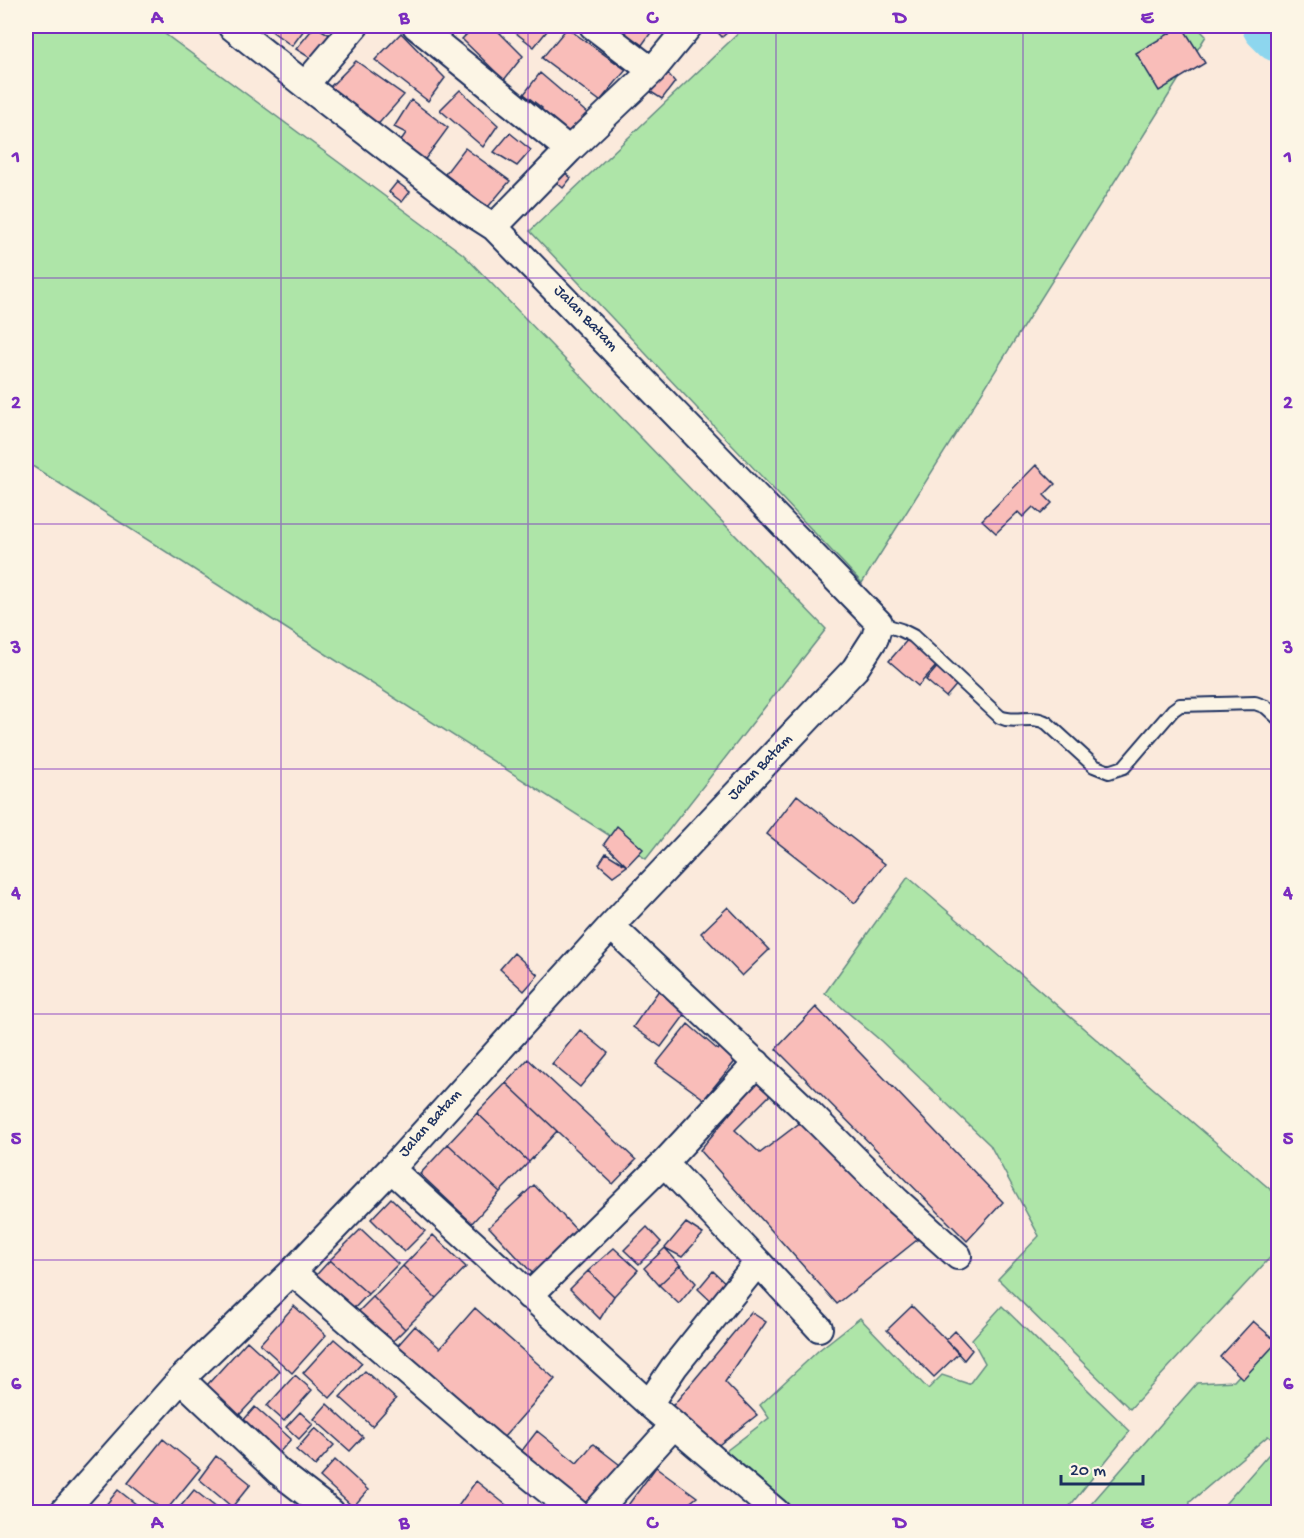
<svg xmlns="http://www.w3.org/2000/svg" width="1304" height="1538" font-family="'Gochi Hand',sans-serif">
<style>
.green{fill:#aee5a8;stroke:#648a83;stroke-width:1.5}
.lines{fill:none;stroke-linecap:round;stroke-linejoin:round}
.river{stroke:#8dd6ee;stroke-width:50}
.building{fill:#f9bdb9;stroke:#1b2f5e;stroke-width:1.5}
.lane-casing{stroke:#1b2f5e;stroke-width:16}
.street-casing{stroke:#1b2f5e;stroke-width:30}
.lane{stroke:#fcf5e5;stroke-width:12}
.street{stroke:#fcf5e5;stroke-width:26}
.grid{fill:none;stroke:#7b2cbf;stroke-width:1.5;stroke-opacity:0.55}
.labels{text-anchor:middle;dominant-baseline:central;stroke-width:6;stroke-linejoin:round;paint-order:stroke}
.street-label{font-size:16px;fill:#1b2f5e;stroke:#fcf5e5}
.neatline{fill:none;stroke:#7b2cbf;stroke-width:2}
.grid-label{font-size:20px;text-anchor:middle;font-weight:bold;fill:#7b2cbf}
</style>
<rect width="100%" height="100%" fill="#fbeadc"/>
<filter id="ink" filterUnits="userSpaceOnUse"><feTurbulence type="fractalNoise" baseFrequency=".0167" numOctaves="2"/><feDisplacementMap in="SourceGraphic" scale="12" xChannelSelector="R" yChannelSelector="G"/><feConvolveMatrix kernelMatrix="1 2 1 2 8 2 1 2 1" color-interpolation-filters="sRGB"/></filter>
<g filter="url(#ink)">
<path class="green" d="M26,26H154L463,254L826,629L646,859L26,462Z
M746,26H1196L1206,36L862,583L530,231Z
M908,877L1278,1196V1249L1130,1409L998,1279L1039,1236L990,1145L881,1041L825,993Z
M1002,1306L1130,1431L1065,1512H798L726,1451L769,1418L760,1405L819,1350L860,1318L928,1389L942,1375L969,1384L985,1363L972,1339Z
M1278,1332V1444L1268,1436L1190,1502L1189,1512H1084L1197,1383L1234,1381Z
M1275,1447L1278,1450V1512H1218Z"/>
<g class="lines">
<path class="river" d="M1267,26L1278,37"/>
</g>
<path class="building" d="M274,26H307L292,46L270,30Z
M315,26L330,35L312,59L296,49Z
M475,26H493L523,56L504,80L462,39Z
M507,26H551L534,47Z
M614,26H653L655,27L642,45Z
M712,26H735L722,37Z
M1182,26L1205,63L1159,91L1136,53Z
M567,28L626,70L600,101L542,58Z
M401,33L445,78L428,101L375,60Z
M356,61L404,95L373,130L325,92Z
M666,71L675,82L662,99L651,92Z
M540,73L587,113L565,137L538,116L542,108L524,94Z
M460,90L498,125L483,147L440,110Z
M411,100L448,128L423,162L397,146L406,133L394,127Z
M510,133L531,150L517,166L494,152Z
M465,148L510,181L488,207L445,174Z
M564,172L571,178L563,188L555,181Z
M397,182L410,192L402,202L389,192Z
M1036,465L1055,484L1044,495L1052,503L1041,514L1033,507L1023,517L1018,512L996,533L982,520Z
M909,638L938,664L918,686L889,661Z
M940,664L959,682L946,697L926,680Z
M797,795L885,864L855,903L767,834Z
M617,826L643,849L627,866L604,844Z
M606,853L627,866L613,876L599,864Z
M728,907L769,950L742,976L701,933Z
M514,953L538,975L524,991L500,969Z
M659,990L687,1012L661,1047L633,1027Z
M816,1007L1003,1202L967,1241L776,1049Z
M688,1024L718,1050L725,1040L742,1053L704,1099L656,1064Z
M580,1030L608,1053L580,1087L552,1064Z
M528,1059L636,1160L613,1184L506,1083Z
M761,1076L774,1091L735,1130L760,1153L801,1122L922,1236L837,1304L700,1150Z
M506,1083L557,1131L529,1162L477,1113Z
M477,1113L529,1162L500,1192L448,1144Z
M448,1144L500,1192L472,1223L420,1174Z
M534,1185L580,1234L535,1276L489,1227Z
M391,1198L425,1231L404,1252L371,1219Z
M686,1223L703,1234L682,1257L665,1248Z
M647,1227L661,1242L639,1264L624,1250Z
M361,1229L398,1264L368,1294L330,1260Z
M433,1235L466,1267L436,1298L403,1266Z
M614,1248L638,1270L614,1296L588,1271Z
M665,1248L680,1265L659,1285L644,1268Z
M330,1260L368,1294L347,1316L310,1282Z
M680,1265L696,1283L679,1304L659,1285Z
M403,1266L436,1298L405,1329L373,1297Z
M588,1271L614,1296L600,1319L570,1289Z
M713,1271L730,1287L715,1305L698,1289Z
M373,1297L405,1329L384,1350L352,1318Z
M294,1306L326,1335L292,1373L260,1344Z
M912,1306L959,1353L934,1377L887,1330Z
M475,1308L555,1379L496,1446L392,1352L415,1326L440,1348Z
M751,1312L766,1322L725,1382L757,1415L711,1451L670,1409Z
M1253,1321L1277,1342L1243,1379L1220,1357Z
M955,1331L972,1350L964,1360L946,1340Z
M334,1339L362,1363L330,1398L303,1373Z
M247,1341L280,1371L230,1425L198,1395Z
M365,1371L396,1399L372,1426L340,1397Z
M295,1375L312,1390L284,1421L267,1406Z
M327,1404L363,1437L350,1451L314,1419Z
M255,1407L291,1439L271,1462L235,1430Z
M300,1412L313,1424L299,1439L286,1427Z
M315,1428L334,1445L315,1466L296,1450Z
M537,1431L577,1463L593,1444L624,1468L587,1512L517,1457Z
M163,1439L200,1469L165,1512L128,1483Z
M216,1456L251,1484L232,1507L199,1479Z
M335,1460L368,1490L353,1507L320,1477Z
M656,1467L697,1497L678,1512H623Z
M476,1481L515,1512H454Z
M118,1490L146,1512H100Z
M194,1490L222,1512H176Z"/>
<g class="lines">
<defs>
<path id="lane" d="M879,623L901,630L913,636L1000,717C1015,724 1032,714 1047,723L1094,766L1109,772L1124,767L1173,710L1180,705L1255,703L1266,707L1278,718"/>
<path id="street" d="M231,26L305,85L469,211L494,227
M416,26L569,150
M593,26L652,71
M305,85L355,26
M611,926L808,1112L897,1201L958,1256
M391,1169L649,1404L776,1512
M758,1262L819,1328
M292,1272L493,1446L575,1512
M529,1296L664,1163L757,1063
M181,1379L279,1472L331,1512
M649,1404L674,1367L758,1262L664,1163
M63,1512L181,1379L292,1272L391,1169L611,926L855,669L875,638L879,623L494,227L569,150L652,71L689,26
M596,1512L674,1425"/>
</defs>
<use href="#lane" class="lane-casing"/>
<use href="#street" class="street-casing"/>
<use href="#lane" class="lane"/>
<use href="#street" class="street"/>
</g>
</g>
<path class="grid" d="M281,26V1512M528,26V1512M776,26V1512M1023,26V1512M26,278H1278M26,524H1278M26,769H1278M26,1014H1278M26,1260H1278"/>
<g class="labels">
<g class="street-label">
<text transform="translate(585 319) rotate(46)">Jalan Batam</text>
<text transform="translate(761 768) rotate(-46)">Jalan Batam</text>
<text transform="translate(431 1124) rotate(-48)">Jalan Batam</text>
</g>
</g>
<rect width="1304" height="1538" fill="none" stroke="#fcf5e5" stroke-width="66"/>
<path d="M1061 1475v9h82v-9" fill="none" stroke="#1b2f5e" stroke-width="3"/>
<text x="1070" y="1475" font-size="18" fill="#1b2f5e" stroke="#fcf5e5" stroke-width="4.5" paint-order="stroke">20 m</text>
<rect x="33" y="33" width="1238" height="1472" class="neatline"/>
<g class="grid-label">
<text x="157" y="23">A</text>
<text x="404" y="23">B</text>
<text x="652" y="23">C</text>
<text x="900" y="23">D</text>
<text x="1147" y="23">E</text>
<text x="16" y="162">1</text>
<text x="1288" y="162">1</text>
<text x="16" y="408">2</text>
<text x="1288" y="408">2</text>
<text x="16" y="653">3</text>
<text x="1288" y="653">3</text>
<text x="16" y="898">4</text>
<text x="1288" y="898">4</text>
<text x="16" y="1144">5</text>
<text x="1288" y="1144">5</text>
<text x="16" y="1389">6</text>
<text x="1288" y="1389">6</text>
<text x="157" y="1528">A</text>
<text x="404" y="1528">B</text>
<text x="652" y="1528">C</text>
<text x="900" y="1528">D</text>
<text x="1147" y="1528">E</text>
</g>
</svg>
